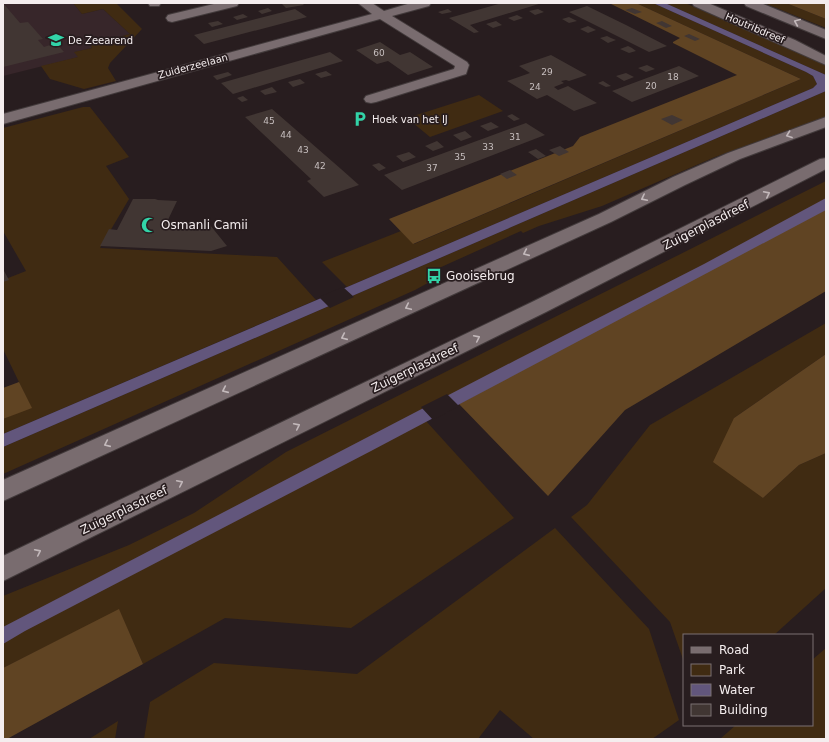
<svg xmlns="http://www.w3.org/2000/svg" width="829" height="742" font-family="'DejaVu Sans',sans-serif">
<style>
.built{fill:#37262a}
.green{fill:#402b12}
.forest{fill:#604423}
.water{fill:#62567c}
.pier{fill:#281d1f}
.building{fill:#413633}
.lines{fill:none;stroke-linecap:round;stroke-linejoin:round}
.minor-casing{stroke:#423a3b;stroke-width:2}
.secondary-casing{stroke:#423a3b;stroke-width:2}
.minor{fill:#796c6f;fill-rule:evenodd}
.secondary{fill:#796c6f;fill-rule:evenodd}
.oneway{stroke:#c3b9bb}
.labels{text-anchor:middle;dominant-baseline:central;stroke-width:3.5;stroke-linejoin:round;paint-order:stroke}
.far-number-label{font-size:9px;fill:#c7bfbf}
.far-street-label{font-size:10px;fill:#f4edee;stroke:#281d1f}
.far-poi-label{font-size:10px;fill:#f4edee;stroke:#281d1f;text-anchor:start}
.poi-label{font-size:12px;fill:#f4edee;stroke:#281d1f;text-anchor:start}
.street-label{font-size:12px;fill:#f4edee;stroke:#281d1f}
</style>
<rect width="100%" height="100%" fill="#281d1f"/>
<path class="built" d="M3,3H73L82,14L103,9L130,34L90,45L92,48L75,52L79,57L3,76Z"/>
<path class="green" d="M73,3H116L142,29L110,63L108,68L116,81L84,89L50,79L41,66L78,57L74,52L92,48L90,45L130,34L103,9L82,14Z
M636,3H653L806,72L813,76L817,84L813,88L347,287L322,262L401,231L414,244L801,79Z
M665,3H685L826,64V75Z
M764,3H786L826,19V28Z
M826,91V117L715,157L602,206L539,226L523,233L521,231L428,273L435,279L415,290L3,474V447Z
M479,95L503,111L430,137L407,118Z
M83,107H90L129,157L106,166L129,199L100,248L277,257L316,300L3,434V419L31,407L3,349V280L26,271L3,231V128Z
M826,181V207L426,421L514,518L351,628L225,618L143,664L119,610L3,668V596L129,545L194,513L286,452Z
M826,323V354L734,418L763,498L799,465L826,453V588L774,635H684V662L670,622L571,517L587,505L650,425Z
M555,528L649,629L679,720L652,739H534L500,710L478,739H144L150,702L214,663L357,674Z
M826,648V739H720L736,725H812V660Z
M118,721L115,739H89Z"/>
<path class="forest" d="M609,3H636L801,79L413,244L389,219L573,146L580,137L737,75L673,43V42L680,38Z
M786,3H826V19Z
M826,207V291L625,410L548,496L459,404Z
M826,354V453L799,465L763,498L713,462L734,418Z
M19,382L32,408L3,419V388Z
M119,609L143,664L7,739H3V668Z"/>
<path class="water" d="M653,3H665L826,75V91L3,447V434L813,88L817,84L813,76L806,72Z
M826,198V210L371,451L25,631L3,644V627L516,360L704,264Z"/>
<path class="pier" d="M343,287L354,297L330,308L319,297Z
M447,394L459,406L433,420L421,407Z"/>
<path class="building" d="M3,3L20,23L28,22L43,39L38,40L44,47L56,43L64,52L3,67Z
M287,3H302L304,5L286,8L282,4Z
M502,3H542L470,25L479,32L474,33L449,18Z
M587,6L626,25L667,46L649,52L569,12Z
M268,8L272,11L262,14L258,11Z
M632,8L642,12L635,14L625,10Z
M295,9L307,17L204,44L194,35Z
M448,9L452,12L442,14L438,12Z
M538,9L544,12L535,15L529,11Z
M243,14L248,17L237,20L233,17Z
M517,15L523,18L514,21L508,18Z
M569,17L577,21L569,23L562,19Z
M218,21L223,24L212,27L208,23Z
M496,21L502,25L493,28L486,24Z
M662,21L672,26L666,28L656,23Z
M588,26L596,30L588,33L580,29Z
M689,34L700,39L695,41L684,36Z
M607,36L611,38L616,40L608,43L600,38Z
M380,42L400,55L410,52L433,67L408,75L388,61L377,64L356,50Z
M628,46L632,48L636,51L629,53L620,49Z
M330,52L343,61L233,94L221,83Z
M551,55L587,75L569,81L566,80L561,81L564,83L554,87L558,90L568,86L597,103L574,111L547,95L537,99L507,81L530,73L519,66Z
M647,65L655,69L646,72L638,68Z
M679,66L699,76L632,102L612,91Z
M326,71L332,75L321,78L315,74Z
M228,72L232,75L217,80L213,76Z
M626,73L634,77L624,81L616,76Z
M300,79L305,83L293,87L288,82Z
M603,81L611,86L606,87L598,83Z
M272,87L277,92L265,95L260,91Z
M243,96L248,100L242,102L237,98Z
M272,109L341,169L359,185L324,197L307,181L311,179L245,117Z
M512,114L520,119L514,121L507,116Z
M672,115L683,120L672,125L661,119Z
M491,122L499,127L488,131L480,126Z
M526,123L545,135L402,190L384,175Z
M465,131L472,137L461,141L453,135Z
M437,141L444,147L433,151L425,146Z
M560,146L569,152L559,156L549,150Z
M536,149L546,156L538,159L528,152Z
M409,152L416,157L403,162L396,156Z
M379,163L386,168L379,171L372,165Z
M510,170L517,175L507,179L500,174Z
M133,199H155L158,200L177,201L166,224L189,225L206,220L227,246L211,251L100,246L109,229L117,230Z
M3,269L9,280L3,282Z"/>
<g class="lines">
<defs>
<path id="minor" d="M148,3H161L159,6H150Z
M218,3H239L237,6L172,22L168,21L166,18L168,15Z
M358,3H372L384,11L411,3H431L429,6L392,16L467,62L469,65L466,74L376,102L371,103L366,102L364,99L366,96L454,69L455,66L380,19L3,124V114L372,14Z"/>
<path id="secondary" d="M692,3H708L795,40L826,56V65L694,6Z
M744,3H761L826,30V39L746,6Z
M826,117V127L740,159L685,185L611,222L3,501V480L599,214L673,177L728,153Z
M826,158V169L546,312L3,581V556L532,302L820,159Z"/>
</defs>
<use href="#minor" class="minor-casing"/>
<use href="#secondary" class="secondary-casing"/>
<use href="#minor" class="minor"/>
<use href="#secondary" class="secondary"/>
</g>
<defs><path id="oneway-chevron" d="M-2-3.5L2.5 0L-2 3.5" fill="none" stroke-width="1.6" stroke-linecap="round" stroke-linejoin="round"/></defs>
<g class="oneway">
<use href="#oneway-chevron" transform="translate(797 22) rotate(-157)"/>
<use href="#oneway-chevron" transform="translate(789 135) rotate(160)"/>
<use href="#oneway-chevron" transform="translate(767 194) rotate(-27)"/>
<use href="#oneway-chevron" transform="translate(644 198) rotate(153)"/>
<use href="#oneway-chevron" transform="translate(526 253) rotate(156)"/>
<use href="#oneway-chevron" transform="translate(408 307) rotate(155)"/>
<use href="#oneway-chevron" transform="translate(344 337) rotate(156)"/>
<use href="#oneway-chevron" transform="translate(477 338) rotate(-26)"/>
<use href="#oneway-chevron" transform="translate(225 390) rotate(156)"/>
<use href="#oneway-chevron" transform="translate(297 426) rotate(-26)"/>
<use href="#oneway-chevron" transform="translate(107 444) rotate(156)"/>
<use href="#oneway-chevron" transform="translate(180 483) rotate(-26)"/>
<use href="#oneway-chevron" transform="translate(38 552) rotate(-26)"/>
</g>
<defs>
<symbol id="school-bare" viewBox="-9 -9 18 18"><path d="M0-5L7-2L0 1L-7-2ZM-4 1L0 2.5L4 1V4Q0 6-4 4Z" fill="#32d4a8" stroke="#281d1f" stroke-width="2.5" paint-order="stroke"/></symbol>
<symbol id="parking-bare" viewBox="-9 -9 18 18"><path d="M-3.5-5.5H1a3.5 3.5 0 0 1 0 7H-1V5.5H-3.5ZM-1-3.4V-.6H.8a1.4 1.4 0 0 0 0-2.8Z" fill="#32d4a8" stroke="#281d1f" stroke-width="2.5" paint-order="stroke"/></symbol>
<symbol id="mosque-bare" viewBox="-9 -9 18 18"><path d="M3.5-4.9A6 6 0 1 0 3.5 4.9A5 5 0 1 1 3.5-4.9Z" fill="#32d4a8" stroke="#281d1f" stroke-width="2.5" paint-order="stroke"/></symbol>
<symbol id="bus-bare" viewBox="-9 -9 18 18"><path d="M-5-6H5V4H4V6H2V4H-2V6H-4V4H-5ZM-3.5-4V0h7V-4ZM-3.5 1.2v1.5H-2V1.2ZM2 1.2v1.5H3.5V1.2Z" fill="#32d4a8" stroke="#281d1f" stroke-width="2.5" paint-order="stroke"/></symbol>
</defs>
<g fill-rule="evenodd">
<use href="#school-bare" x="45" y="29" width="22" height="22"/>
<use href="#parking-bare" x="349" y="108" width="22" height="22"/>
<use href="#mosque-bare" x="138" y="214" width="22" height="22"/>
<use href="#bus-bare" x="423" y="265" width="22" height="22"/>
</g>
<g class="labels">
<g class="far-number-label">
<text x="379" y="53">60</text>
<text x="547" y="72">29</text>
<text x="673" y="77">18</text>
<text x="651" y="86">20</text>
<text x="535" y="87">24</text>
<text x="269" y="121">45</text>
<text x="286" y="135">44</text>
<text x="515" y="137">31</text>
<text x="488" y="147">33</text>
<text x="303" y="150">43</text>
<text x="460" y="157">35</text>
<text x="320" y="166">42</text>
<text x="432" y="168">37</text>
</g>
<g class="far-street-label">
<text transform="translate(755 28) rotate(23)">Houtribdreef</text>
<text transform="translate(193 66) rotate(-15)">Zuiderzeelaan</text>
</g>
<g class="far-poi-label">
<text x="68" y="40">De Zeearend</text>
<text x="372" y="119">Hoek van het IJ</text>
</g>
<g class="poi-label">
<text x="161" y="225">Osmanli Camii</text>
<text x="446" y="276">Gooisebrug</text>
</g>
<g class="street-label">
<text transform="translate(706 225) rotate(-27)">Zuigerplasdreef</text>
<text transform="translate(415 368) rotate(-26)">Zuigerplasdreef</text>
<text transform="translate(124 510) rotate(-26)">Zuigerplasdreef</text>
</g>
</g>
<rect width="829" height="742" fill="none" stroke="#f4edee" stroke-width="8"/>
<rect x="683" y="634" width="130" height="92" fill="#281d1f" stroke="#7a7072"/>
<rect x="691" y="647" width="20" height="6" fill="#796c6f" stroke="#7a7072"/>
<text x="719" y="654" font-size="12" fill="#f4edee">Road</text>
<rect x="691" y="664" width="20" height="12" fill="#402b12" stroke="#7a7072"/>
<text x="719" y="674" font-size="12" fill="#f4edee">Park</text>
<rect x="691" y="684" width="20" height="12" fill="#62567c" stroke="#7a7072"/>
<text x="719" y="694" font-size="12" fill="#f4edee">Water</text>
<rect x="691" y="704" width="20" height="12" fill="#413633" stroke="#7a7072"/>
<text x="719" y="714" font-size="12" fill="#f4edee">Building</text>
</svg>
